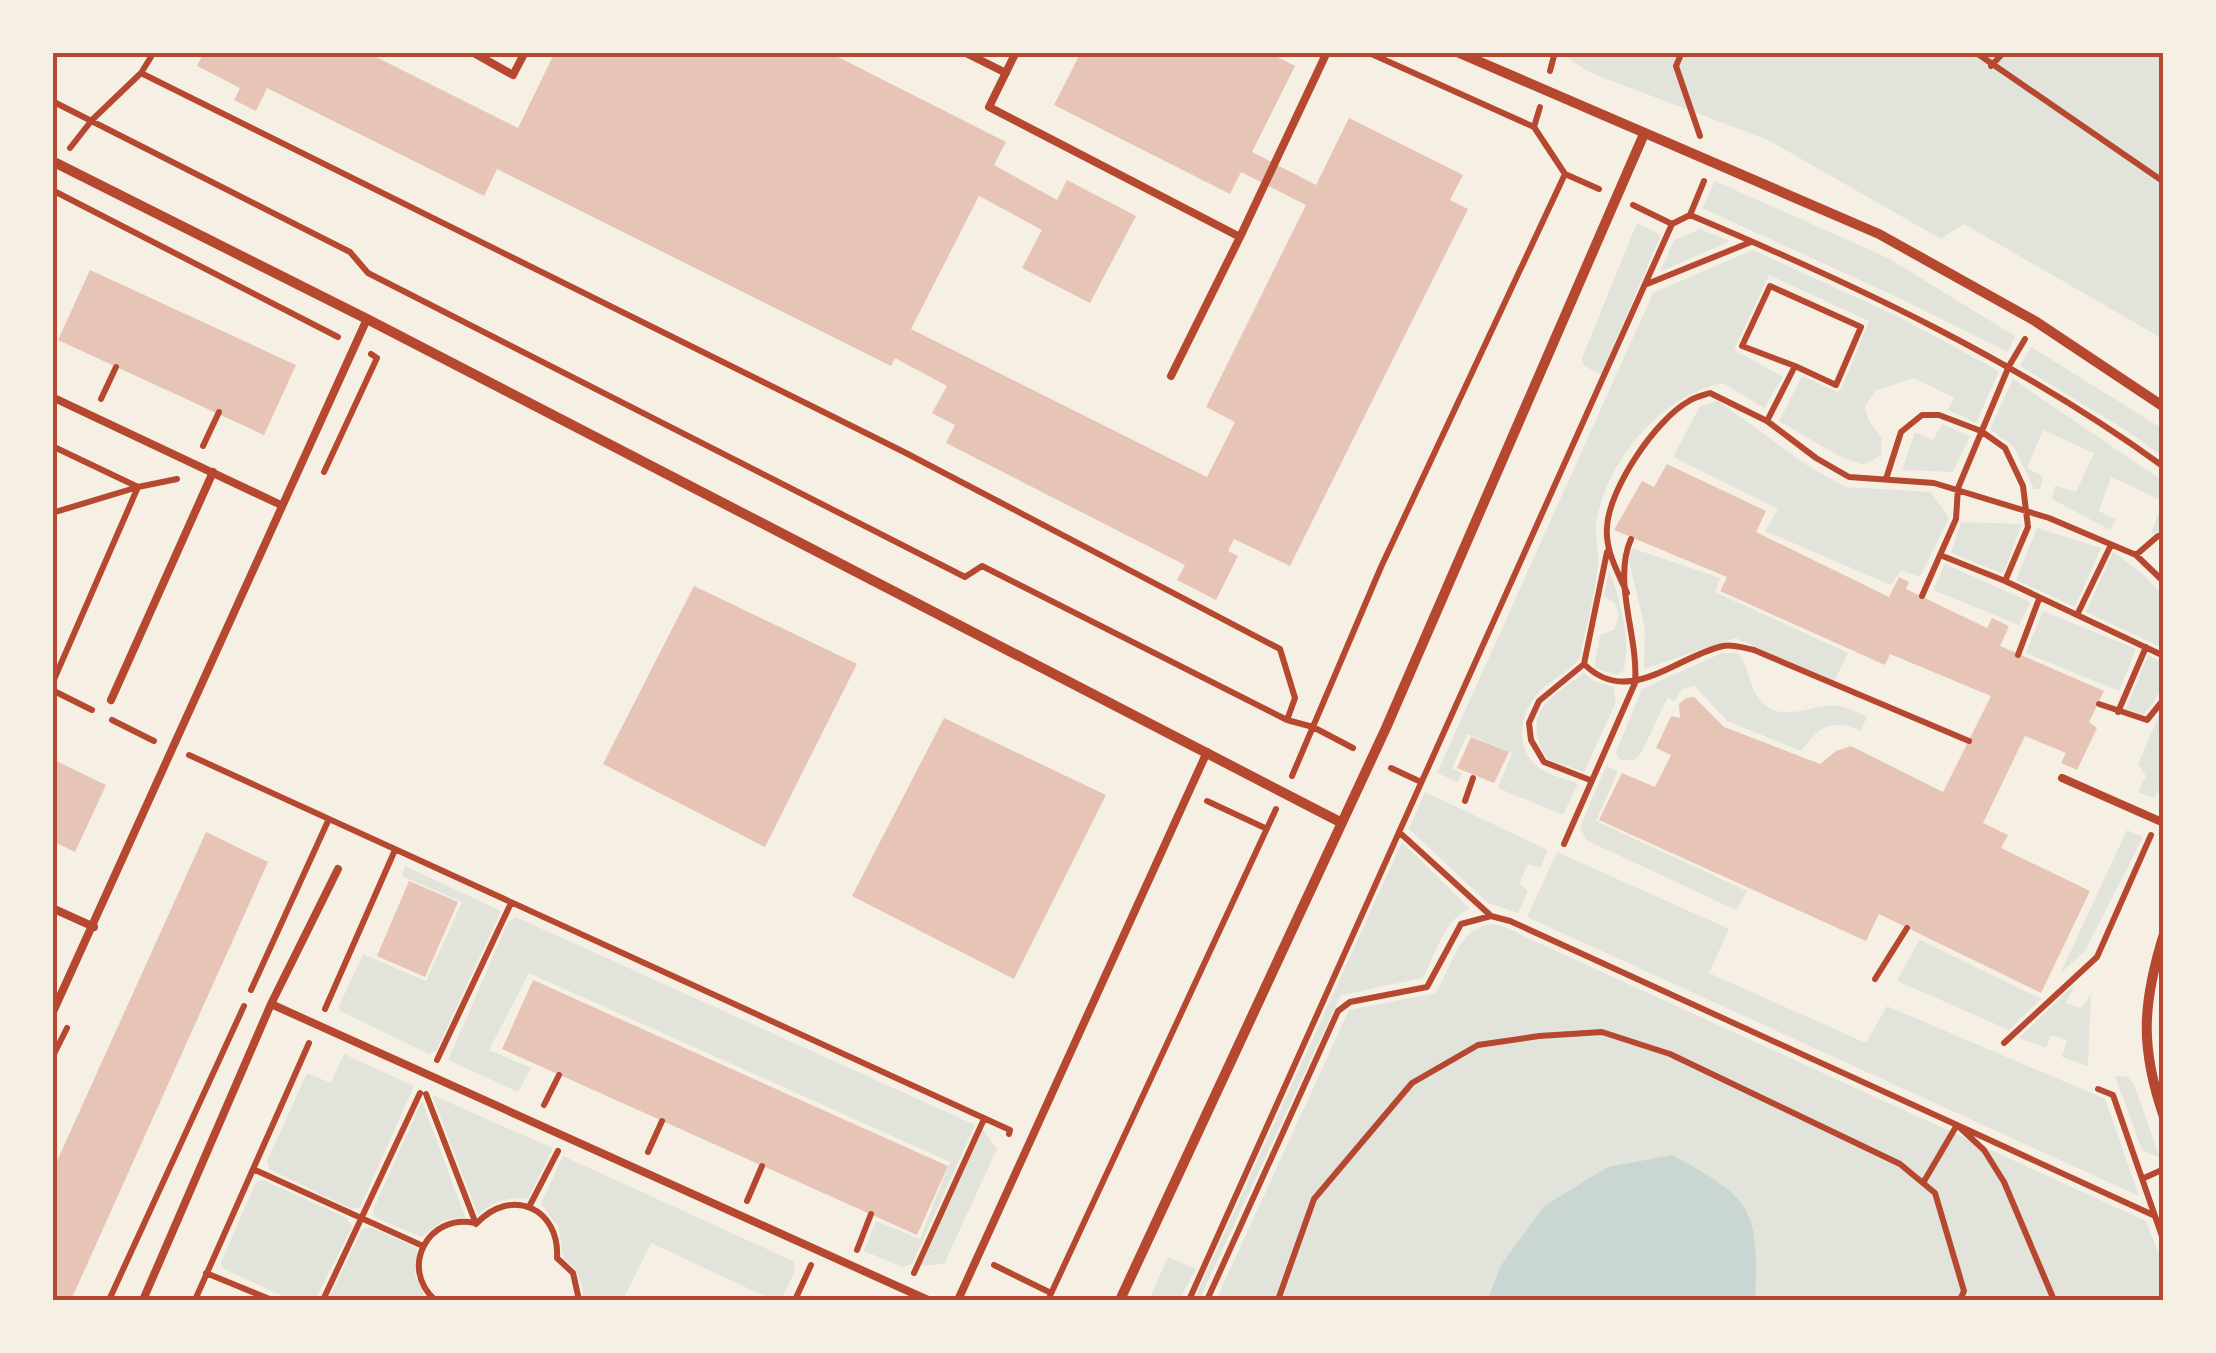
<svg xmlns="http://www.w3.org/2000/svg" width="2216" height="1353" font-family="Montserrat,sans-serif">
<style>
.green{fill:#e2e4dc}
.water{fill:#c9d6d2}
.building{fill:#e6c5b7}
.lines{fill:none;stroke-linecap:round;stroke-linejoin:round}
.path{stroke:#b5482f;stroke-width:6}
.service{stroke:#b5482f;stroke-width:8}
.minor{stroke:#b5482f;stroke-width:10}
.neatline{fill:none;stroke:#b5482f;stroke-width:4}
</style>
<rect width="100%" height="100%" fill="#f6efe4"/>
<path class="green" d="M1560,53H2163V339L1964,224L1941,239L1768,140L1591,73Z
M1715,181L1888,258L2015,336L2008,352L1897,297L1702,208Z
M1637,223L1661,235L1601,374L1584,366L1582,358Z
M1700,229L1730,241L1660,272L1674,240Z
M1753,250L1899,317L1999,371L1976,423L1948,410L1954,398L1914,378L1875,391L1865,407L1869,421L1882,438L1881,455L1864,465L1839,456L1779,421L1802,376L1838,392L1842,387L1869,321L1769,275L1734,350L1783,377L1764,408L1723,383C1661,396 1610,457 1597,518C1594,533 1599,550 1598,565C1595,595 1586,626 1580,657C1571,671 1557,676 1544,687C1520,708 1511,749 1541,769C1551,776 1567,779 1578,784L1563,815L1498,788L1512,753L1467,734L1452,769L1462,773L1458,782L1437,773L1653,293Z
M2031,347L2163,429V457L2135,436L2020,366Z
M2013,379L2163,481V531L2151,534L2163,501L2111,477L2099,511L2116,520L2110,530L2052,499L2055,486L2076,492L2094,453L2043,430L2027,468L2043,476L2040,489H2034L2014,447L1990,429Z
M1718,401L1811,468L1846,487L1931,492L1949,518L1920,577L1901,570L1891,585L1765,531L1778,509L1673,457L1700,406Z
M1942,424L1970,436L1953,472L1902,470L1915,432L1933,440Z
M1961,522L2022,524L2003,574L1951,553Z
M2037,528L2101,548L2075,607L2016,580Z
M1632,548L1720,578L1715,592L1848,653L1834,681L1735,638L1644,669L1645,629L1629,560Z
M2113,552L2142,573L2163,596V648L2086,612Z
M1945,564L2030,602L2019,625L1933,590Z
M1609,570C1620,601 1631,636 1624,670L1617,675L1594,668L1600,635L1614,630L1619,616L1615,603L1604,596Z
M2043,611L2136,649L2119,691L2026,653Z
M1722,653H1738C1750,668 1748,688 1762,702C1783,724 1813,703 1837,706C1847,707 1858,713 1867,716L1861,731C1832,718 1819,726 1801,751L1727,721L1695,686L1682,689L1674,702L1668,697L1641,753L1633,761L1619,759L1616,752L1642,689Z
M2148,655L2163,663C2164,684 2158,700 2143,715L2126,709Z
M1584,673L1594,681L1613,687L1616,702L1584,772L1547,759C1520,712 1549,699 1584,673Z
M2163,706V780L2155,798L2138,792L2146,776L2138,764Z
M1606,766L1618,771L1596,821L1747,891L1736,910L1586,840L1580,827Z
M1425,792L1548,850L1540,868L1528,864L1519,883L1528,891L1518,913L1488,903L1409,829Z
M2127,830L2143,837L2085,951L2060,974Z
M1402,842L1470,909C1445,917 1435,956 1423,978L1341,995L1199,1300H1194Z
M1557,852L1729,929L1709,973L1866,1043L1887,1006L2105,1099L2139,1196L1527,917Z
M405,866L501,911L436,1051L429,1054L340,1011L339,1006L363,954L426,981L462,902L402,876Z
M516,917L975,1125L912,1264L902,1267L864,1251L876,1221L920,1239L950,1162L529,973L489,1050L531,1068L518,1092L448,1060L508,922Z
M1491,924L1504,927L2146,1221L2164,1267L2163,1300H1216L1349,1010L1435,993C1453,968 1456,929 1491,924Z
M1919,940H1920L2041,999L2009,1030L1897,981Z
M2075,984L2066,1003L2081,1008L2091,994L2088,1066L2062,1057L2067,1040L2051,1035L2046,1048L2019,1038Z
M344,1054L414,1086L360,1207L351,1209L269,1169L267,1161L307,1073L331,1083Z
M2115,1076L2128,1077L2134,1084L2160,1158L2142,1150Z
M432,1095L553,1148L528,1199C508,1196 493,1201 478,1215Z
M422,1101L465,1217L445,1220L421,1237L374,1217L373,1210Z
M983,1130L997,1149L944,1264L921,1266Z
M563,1156L793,1261L795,1271L781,1300H773L651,1243L623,1300H583V1288L575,1269L563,1257L559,1228L541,1204Z
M263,1180L347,1218L352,1227L315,1300H292L224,1269L221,1262L256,1182Z
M370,1227L417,1248L415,1275L425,1298L328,1300L362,1230Z
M1168,1257L1196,1269L1179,1300H1149Z"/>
<path class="water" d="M1672,1155C1752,1198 1759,1208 1755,1300H1487L1502,1264L1544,1206L1608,1167Z"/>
<path class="building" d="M204,52H366L518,128L555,52H828L1006,142L994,165L1057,200L1067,180L1136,216L1090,303L1022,268L1042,230L979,196L911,329L1207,477L1235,422L1206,407L1306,205L1241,172L1230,194L1054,105L1081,52H1268L1295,66L1252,152L1316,185L1349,118L1463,175L1450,200L1468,209L1290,566L1234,539L1228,551L1238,556L1216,600L1177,580L1185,565L946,443L955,425L932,413L947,386L895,358L891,366L497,169L484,196L267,88L256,111L234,100L240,88L197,66Z
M90,270L296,365L264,435L58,340Z
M1667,464L1766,511L1756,532L1889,597L1899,577L1909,582L1906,589L1987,628L1992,618L2009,626L2000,646L2104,691L2089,722L2097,728L2077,770L2061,763L2066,753L2025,736L1983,823L2008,835L2001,848L2090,891L2041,993L1879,914L1866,941L1599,820L1622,773L1655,787L1671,755L1656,748L1671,716L1680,718L1679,704L1686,698L1694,697L1724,727L1820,764L1836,751L1851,746L1943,792L1991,696L1890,654L1885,665L1720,591L1727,577L1614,530L1642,481L1654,487Z
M694,586L857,664L765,847L603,764Z
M944,718L1106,795L1014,979L852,896Z
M1471,737L1509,752L1494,783L1457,768Z
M52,759L106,785L75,852L52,841Z
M206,832L268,862L71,1300H52V1172Z
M409,881L458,902L425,977L377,956Z
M533,980L948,1166L917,1235L502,1049Z"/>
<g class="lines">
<path class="path" d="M154,52L141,73L904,452L1280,649L1295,698L1287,720L1313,727L1353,748
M1367,52L1534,127
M1682,52L1676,66L1700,136
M1975,52L2164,182
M1991,66L2004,52
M1550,71L1555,52
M52,101L350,252L368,273L965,577L982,566L1287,720
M1540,107L1534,127L1565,174
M70,148L92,120L141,73
M52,190L338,337
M1690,215C1856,285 2018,361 2164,467
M1672,224L1690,215L1704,181
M1647,284L1751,242
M2025,339L2009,366L1958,488L1956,519L1940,555L2005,581L2164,656
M101,399L116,367
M1767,421L1795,366L1836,385L1861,327L1770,286L1742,346L1795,366
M52,446L138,487L52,684
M203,446L219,412
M324,472L377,358L371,354
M1886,479L1901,432L1922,415H1939L1981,431L2005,448L2023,486L2028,527L2005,581
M52,513L138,487L177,479
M2136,555L2158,536H2164
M1627,593C1618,572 1605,551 1607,527C1609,489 1655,420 1689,401C1695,397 1704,395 1710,393L1767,421L1816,458L1849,477L1934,483L2049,518L2136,555L2164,582
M1922,596L1940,555
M2077,615L2111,545
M2018,655L2039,599
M1584,664C1628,708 1675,657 1723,646C1732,644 1744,648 1754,650L1969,741
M52,690L92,710
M2099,704L2147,720L2164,699
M2118,712L2146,647
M112,720L154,741
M189,755L1010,1130L1009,1134
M1391,768L1421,782
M1292,776L1381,567L1565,174L1599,189
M1590,780L1544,762L1531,740L1529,723L1539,701L1584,664L1607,552
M1207,801L1265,828
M1465,801L1473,778
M1399,832L1490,915
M1564,844L1635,683C1639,637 1612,582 1631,539
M1875,979L1907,928
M251,990L328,821
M325,1009L395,850
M2004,1043L2097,957L2151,835
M52,1058L67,1028
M437,1060L511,903
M2098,1089L2113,1095L2164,1242
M426,1094L476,1224
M544,1105L559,1075
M648,1152L662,1121
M253,1169L423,1246
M2144,1178L2164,1169
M1923,1183L1957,1125L2153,1215
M747,1201L762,1166
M529,1207L558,1151
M476,1224C511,1186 560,1208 557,1258L573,1273L579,1300
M857,1250L871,1214
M994,1265L1051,1293
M206,1273L272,1300
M914,1273L984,1119
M109,1300L244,1006
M195,1300L309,1043
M323,1300L420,1093
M435,1300C399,1268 428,1213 475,1223
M795,1300L811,1265
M1048,1300L1276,809
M1189,1300L1672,224L1633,205
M1207,1300L1338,1011L1350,1002L1427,987L1461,924L1491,916L1510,921L1957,1125L1984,1150L2004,1182L2054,1300
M1278,1300L1314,1199L1412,1083L1478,1045L1539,1036L1602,1032L1670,1054L1900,1164L1935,1193L1964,1291L1960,1300"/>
<path class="service" d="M472,52L513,75L525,52
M964,52L1006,73
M1016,52L989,107L1240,237L1327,52
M1171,376L1240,237
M52,397L281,505
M111,700L213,472
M2062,778L2164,823
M52,908L94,927
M271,1004L928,1300
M52,1014L367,319
M143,1300L271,1004L338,869
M958,1300L1207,752"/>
<path class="minor" d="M1457,52L1879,234L2035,321L2164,407
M52,161L367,319L1342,823
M2164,934C2142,1004 2140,1048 2164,1117
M1120,1300L1386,728L1644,134"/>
</g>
<rect width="2216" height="1353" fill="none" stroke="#f6efe4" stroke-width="110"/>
<rect x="55" y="55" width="2106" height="1243" class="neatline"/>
</svg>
